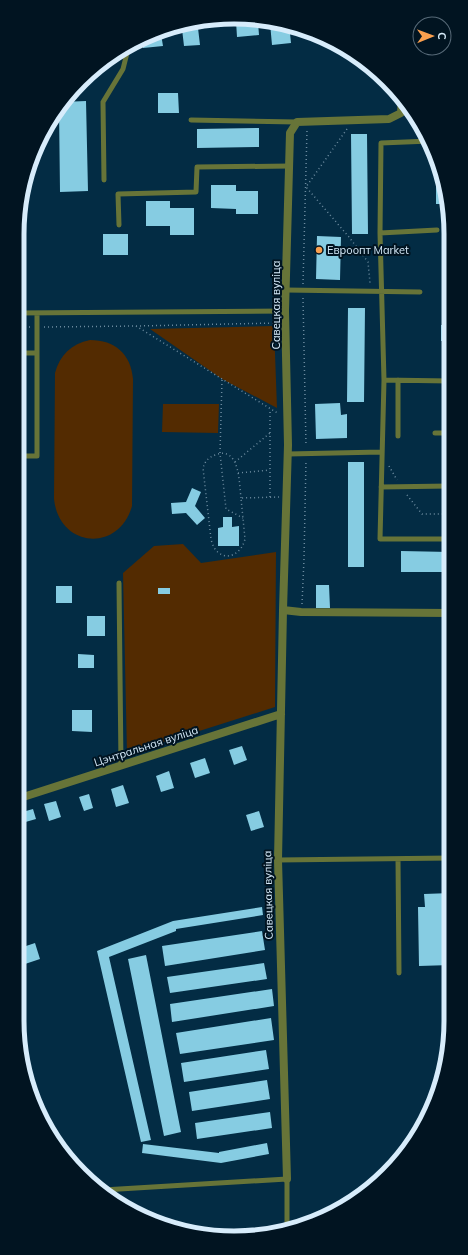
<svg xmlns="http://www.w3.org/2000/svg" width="468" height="1255" font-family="Mulish,sans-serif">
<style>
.grass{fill:#532b01}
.building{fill:#86cce2}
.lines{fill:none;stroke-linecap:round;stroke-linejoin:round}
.path{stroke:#6c8b9f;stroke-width:1.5;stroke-dasharray:1 3;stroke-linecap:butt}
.service{stroke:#677438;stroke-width:5}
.minor{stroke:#677438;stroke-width:8}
.poi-dot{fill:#fa9f4e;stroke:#011421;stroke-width:1.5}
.labels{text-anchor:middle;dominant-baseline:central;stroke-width:4;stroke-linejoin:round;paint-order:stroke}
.poi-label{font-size:11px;fill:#d7ecfb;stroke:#011421;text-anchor:start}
.street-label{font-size:11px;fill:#d7ecfb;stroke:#011421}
.rim{fill:none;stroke:#d7ecfb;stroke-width:5}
</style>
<rect width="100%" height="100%" fill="#032c44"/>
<path class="grass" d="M274,326L277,408L222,379L150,329Z
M90,340C115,340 131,354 133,379L132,506C119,553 59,548 54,499L55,373C60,355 71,344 90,340Z
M163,404H219L218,433L162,432Z
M183,544L201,563L276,552L275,707L127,754L123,573L154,546Z"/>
<path class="building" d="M236,21L258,22L259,35L237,37Z
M270,23L289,24L291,43L272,45Z
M198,28L200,45L184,46L182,29Z
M161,34L163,46L143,48V40Z
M158,93H178L179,113H158Z
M86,101L88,191L60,192L59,108L62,102Z
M259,128V147L197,148V129Z
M351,134H367L368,234H352Z
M436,169H438L449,204H436Z
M211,185H236V191H258V214H236V209L211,208Z
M146,201H170V208H194V235H170V226H146Z
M103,234H128V255H103Z
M317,236L341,237L340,280L316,279Z
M348,308H365L364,402H347Z
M441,325H449V341H441Z
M17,375H26V417H17Z
M340,403L341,415L347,414V438L316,439L315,404Z
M445,456H450V475H445Z
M348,462H364V567H348Z
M192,488L201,492L195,506L205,518L197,525L186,513L172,514L171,503L186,502Z
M223,517H232V527L239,526V546H218V528L223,527Z
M401,551L450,552V572H401Z
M316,585H329L330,608H316Z
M56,586H72V603H56Z
M158,588H170V594H158Z
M87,616H105V636H87Z
M78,654L94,655V668H78Z
M72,710H92V732L72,731Z
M242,746L247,760L234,765L229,750Z
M205,758L210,773L195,778L190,763Z
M169,771L174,788L161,792L156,776Z
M123,785L129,803L116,807L111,789Z
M89,794L93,808L84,811L79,797Z
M56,801L61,817L49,821L44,804Z
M33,809L36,819L22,823L19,813Z
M259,811L264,827L251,831L246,815Z
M451,893V965L419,966L418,907H425L424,894Z
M262,907L263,915L176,929V931L109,957L151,1140L141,1142L97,951L173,921Z
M262,931L265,950L165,966L162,946Z
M35,943L40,959L25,964L20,948Z
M146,955L181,1132L164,1136L128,959Z
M264,963L267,979L170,993L167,977Z
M272,989L274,1006L172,1022L170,1004Z
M271,1018L274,1040L180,1054L176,1033Z
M266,1050L269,1069L184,1082L181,1063Z
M267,1080L270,1099L192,1111L189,1092Z
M270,1112L272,1128L197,1139L195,1123Z
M267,1143L269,1154L221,1163L142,1153L143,1144L219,1153V1152Z
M67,1147L70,1162V1163L61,1148Z"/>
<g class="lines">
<path class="path" d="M347,129L306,187L349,237L368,262L370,283
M303,284L307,130
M303,298L306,446
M136,326L276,323
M17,327H31
M44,327L136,326L279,414
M222,380L220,453L226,509L243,518
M235,462L270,433
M389,466L397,480
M238,473L270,470
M407,495L422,514H450
M270,497V409
M241,498C239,483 240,445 215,455C208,458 205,461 203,468L211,539C216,563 240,560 245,539L241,498L279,497
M302,604L304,559L306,460"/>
<path class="service" d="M191,120L297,122
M430,141L381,143L380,233L384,380L380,539H450
M104,180L103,102L123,69L129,45
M119,225L118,194L196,192L197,167L290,166
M380,233L437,230
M286,290L420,292
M17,313L285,311
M17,353H37
M384,380L450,381
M398,380V436
M435,433H450
M288,454L381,452
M17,456H37V313
M381,487L450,486
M119,583L121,765
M398,859L399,973
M278,860L451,858
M103,1190L287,1179V1229"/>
<path class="minor" d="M402,98L401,113L389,119L297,122L290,133L285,311L288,445L283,610L301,612L450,613
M283,610L278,860L287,1179
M17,799L281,714"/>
</g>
<circle class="poi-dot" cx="319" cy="250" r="4"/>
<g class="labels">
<g class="poi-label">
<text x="327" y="250">Евроопт Market</text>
</g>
<g class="street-label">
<text transform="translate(276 305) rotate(-90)">Савецкая вуліца</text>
<text transform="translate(146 746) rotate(-18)">Цэнтральная вуліца</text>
<text transform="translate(268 895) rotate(-91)">Савецкая вуліца</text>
</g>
</g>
<path d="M0 0H468V1255H0ZM234 24H234A210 210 0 0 1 444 234V1021A210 210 0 0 1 234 1231H234A210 210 0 0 1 24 1021V234A210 210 0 0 1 234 24Z" fill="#011421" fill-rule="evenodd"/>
<path class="rim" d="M234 24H234A210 210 0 0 1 444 234V1021A210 210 0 0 1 234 1231H234A210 210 0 0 1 24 1021V234A210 210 0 0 1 234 24Z"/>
<g transform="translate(432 36) rotate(89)"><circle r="19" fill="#011421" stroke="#576a78"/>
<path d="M0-3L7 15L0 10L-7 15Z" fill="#fa9f4e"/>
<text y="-6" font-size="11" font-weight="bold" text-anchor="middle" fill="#d7ecfb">С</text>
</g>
</svg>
